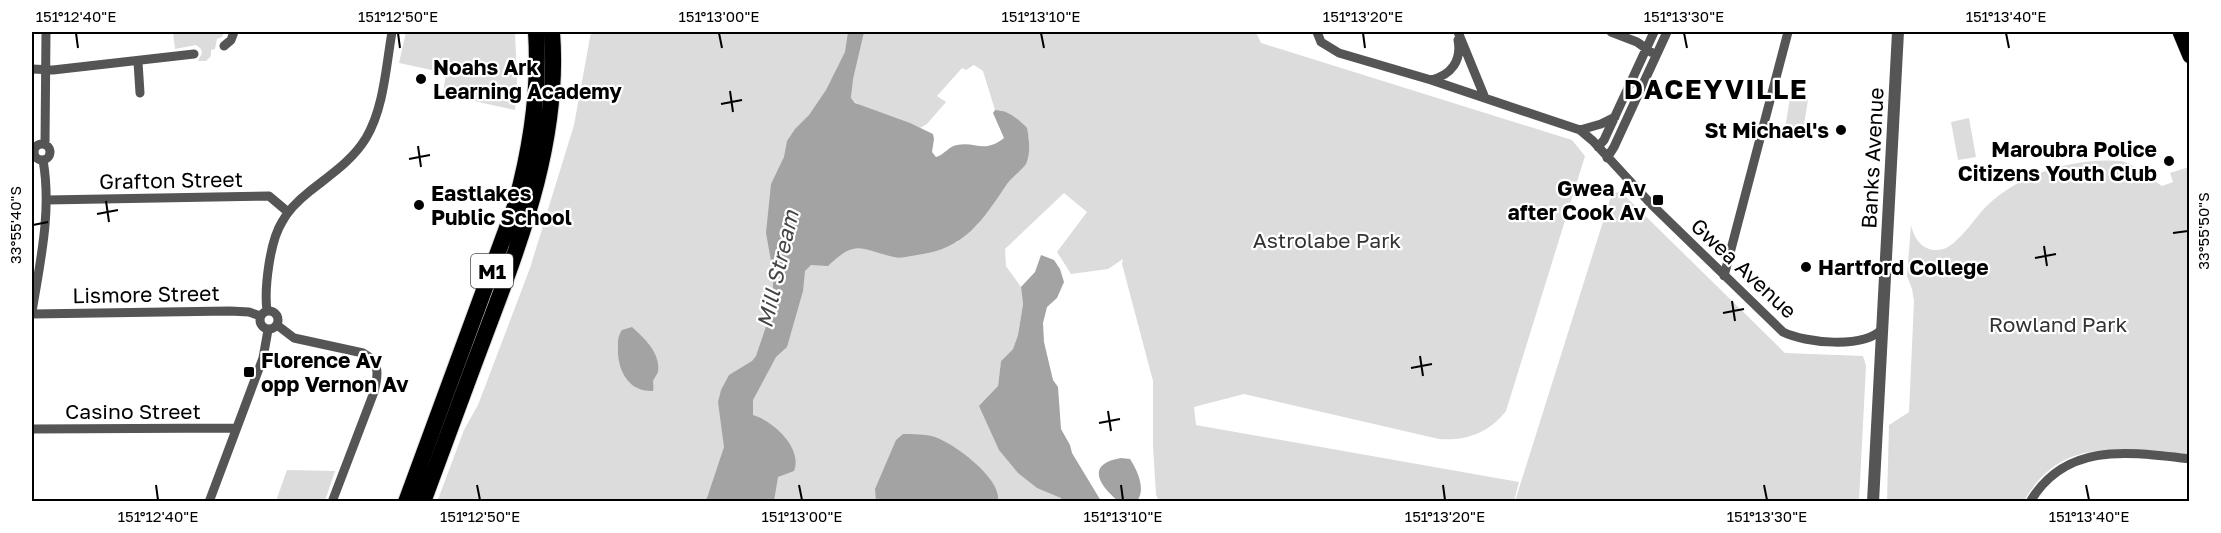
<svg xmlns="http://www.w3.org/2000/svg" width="2221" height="533" font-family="'Golos Text',sans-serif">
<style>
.green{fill:#dcdcdc;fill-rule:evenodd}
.water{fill:#a3a3a3}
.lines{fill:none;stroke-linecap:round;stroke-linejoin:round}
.primary-casing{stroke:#dbdbdb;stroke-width:16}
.motorway-casing{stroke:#dbdbdb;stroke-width:18}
.minor{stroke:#555;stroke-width:9}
.tertiary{stroke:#555;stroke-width:12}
.primary{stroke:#000;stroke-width:15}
.motorway{stroke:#000;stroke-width:16}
.ticks{fill:none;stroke:#000;stroke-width:2}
.poi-dot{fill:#000;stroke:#fff;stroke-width:2}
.labels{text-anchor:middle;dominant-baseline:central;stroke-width:4.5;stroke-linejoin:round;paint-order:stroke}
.shield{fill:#fff;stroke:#4c4c4c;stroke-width:1.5}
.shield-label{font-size:20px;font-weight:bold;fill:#000}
.poi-label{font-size:21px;font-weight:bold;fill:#000;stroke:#fff;text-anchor:start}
.street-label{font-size:21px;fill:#000;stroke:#fff}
.park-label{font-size:21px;fill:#333;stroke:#fff}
.water-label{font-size:22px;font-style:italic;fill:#444;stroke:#fff}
.district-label{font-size:27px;font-weight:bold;letter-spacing:1.5px;fill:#000;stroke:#fff}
.neatline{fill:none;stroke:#000;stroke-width:2}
.ticks-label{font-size:15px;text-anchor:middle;fill:#000}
</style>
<rect width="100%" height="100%" fill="#fff"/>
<path class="green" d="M173,32H224L222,37L217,39L215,49L211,50V56L206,61H198L202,53L201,49L196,45L175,49Z
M406,32H515L517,80L515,110L443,94L446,73L399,63Z
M591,32H1256L1261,43L1572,140L1585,156L1506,411C1489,433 1466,441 1439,439L1244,394L1194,407L1196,425L1519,482L1514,501H1159L1156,495L1153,446V381L1122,264L1123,259L1108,269L1071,274L1057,252L1087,212L1064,193L1005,249L1006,266L1021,287L1023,304L1018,335L1013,349L1001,361L998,386L993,392L1071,501L437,502L464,430L478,405L530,268L574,125ZM974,65L983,71L995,110H1001L1029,137L1025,164L1014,174L977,225L956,243L809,156L852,92L851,98C860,111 903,119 920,128L927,124L946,102L937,96L962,68L966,70Z
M1790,98L1808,100L1802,137L1784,134Z
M1969,118L1976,157L1958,160L1951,122Z
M2122,161L2130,164L2162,186L2173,182L2170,173L2189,167V455C2123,451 2063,433 2024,501L1887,502L1889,425L1909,412L1914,301L1912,289L1907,276L1911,225C1914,240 1925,254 1943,249C1956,246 1973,221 1982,211C2016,174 2073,157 2122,161Z
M1621,192L1785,353L1863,356L1866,366L1859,501H1515L1612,193Z
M287,470L335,471L325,501H276Z"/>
<path class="water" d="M848,32H864L853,79L851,98L855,103L910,123L933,134L934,139L932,152L936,157C944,155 949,146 957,145C976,141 984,154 1004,138L993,113L995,110C1008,110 1018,119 1027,128C1029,138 1031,153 1026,164C1022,170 1012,177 1007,184C982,221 965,249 917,255C910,256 901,259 894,257C861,250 857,238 828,266L811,265L805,271L803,291L787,347L776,357L753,400V415C773,421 803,448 794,471L778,477L774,501H704L707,498L724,447L718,402L721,390L729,375L752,361L756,356L773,306V272L766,233L771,184L784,157L787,141L795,129L809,115L826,90L845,52Z
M1041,255L1054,260L1060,269L1064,282L1057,298L1047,307L1043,323L1044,342L1053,380L1058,387L1061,429L1070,445L1072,453L1101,501H1062L1061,498L1037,488L1018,473L999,450L979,406L998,386L1001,361L1013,349L1018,335L1023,304L1021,287L1035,272Z
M632,327C644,338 661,353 658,372C657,375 654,378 653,381C653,384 654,387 653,391C630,392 619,373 618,353C618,344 617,337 622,330Z
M903,434C913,434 925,434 935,437C955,444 1002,479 998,501H876L875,489L896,440Z
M1121,458L1130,459C1138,471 1146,490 1137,501H1118C1098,484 1086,464 1121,458Z"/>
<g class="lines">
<defs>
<path id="primary" d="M2180,32L2190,56"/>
<path id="motorway" d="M406,502L515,206C531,148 540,91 536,32
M423,502C445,443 466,385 488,327C524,232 560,135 552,32"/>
</defs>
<use href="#primary" class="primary-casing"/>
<use href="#motorway" class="motorway-casing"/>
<path class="minor" d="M1317,32L1321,42L1339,53L1431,80L1580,130L1593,141L1651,204L1783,332C1805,343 1864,349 1882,329
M1458,32L1485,98
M1611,32L1637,42L1651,52
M224,46L231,40L234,32
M138,62L140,93
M32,69L53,70L194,54
M1431,80C1451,75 1462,61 1458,40
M1580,130L1601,124L1615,117
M34 152a8 8 0 1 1 16 0a8 8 0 1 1-16 0Z
M45,144L46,32
M1598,147L1604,140L1654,32
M1607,158L1614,147L1667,32
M47,200L269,196L288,212
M1724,276L1788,32
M260 320a9 9 0 1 1 18 0a9 9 0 1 1-18 0Z
M267,311C264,288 270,241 282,222C288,210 300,199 310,191C330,175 352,161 366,138C384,108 386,66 392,32
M32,312C40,262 52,211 43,160
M32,314L230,311L249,312L260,316
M277,325L294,338L363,353C381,362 378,376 374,392L332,502
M32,429L236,428
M209,502L263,358L268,330
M2030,502C2066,441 2130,452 2190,459"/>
<path class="tertiary" d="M1873,502L1898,32"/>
<use href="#primary" class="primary"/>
<use href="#motorway" class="motorway"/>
</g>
<path class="ticks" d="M76,33L78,48M398,33L400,48M719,33L722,48M1041,33L1044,48M1363,33L1365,48M1684,33L1687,48M2006,33L2009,48M730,91L733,112M721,104L742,100M418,146L421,167M409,159L430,155M106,201L109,222M97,214L118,210M33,225L48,222M2173,233L2188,231M2044,246L2047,266M2035,258L2056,254M1732,301L1735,321M1723,313L1744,309M1420,356L1423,376M1411,368L1432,364M1108,411L1111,431M1099,423L1120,419M156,485L158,500M477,485L480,500M799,485L802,500M1121,485L1123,500M1443,485L1445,500M1764,485L1767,500M2086,485L2089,500"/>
<g class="poi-dot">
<circle cx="421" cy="79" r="6"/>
<circle cx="1841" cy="130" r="6"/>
<circle cx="2169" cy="161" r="6"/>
<rect x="1652" y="194" width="12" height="12" rx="3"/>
<circle cx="419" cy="205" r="6"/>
<circle cx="1806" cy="267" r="6"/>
<rect x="243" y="366" width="12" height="12" rx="3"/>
</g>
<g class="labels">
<rect class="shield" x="471" y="254" width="42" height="34" rx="4.5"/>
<g class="shield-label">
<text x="492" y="271">M1</text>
</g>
<g class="poi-label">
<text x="433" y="67">Noahs Ark<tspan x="433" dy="24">Learning Academy</tspan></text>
<text x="1829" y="130" text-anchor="end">St Michael's</text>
<text x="2157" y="149" text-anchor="end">Maroubra Police<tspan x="2157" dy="24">Citizens Youth Club</tspan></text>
<text x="1646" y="188" text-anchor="end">Gwea Av<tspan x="1646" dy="24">after Cook Av</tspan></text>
<text x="431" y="193">Eastlakes<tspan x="431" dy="24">Public School</tspan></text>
<text x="1818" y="267">Hartford College</text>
<text x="261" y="360">Florence Av<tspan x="261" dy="24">opp Vernon Av</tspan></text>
</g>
<g class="street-label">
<text transform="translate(1872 158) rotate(-87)">Banks Avenue</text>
<text transform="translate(171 180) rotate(-1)">Grafton Street</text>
<text transform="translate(1744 268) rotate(43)">Gwea Avenue</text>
<text transform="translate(146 294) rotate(-1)">Lismore Street</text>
<text x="133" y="411">Casino Street</text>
</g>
<g class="park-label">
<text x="1327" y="240">Astrolabe Park</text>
<text x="2058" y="324">Rowland Park</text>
</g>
<g class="water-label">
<text transform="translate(777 269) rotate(-77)">Mill Stream</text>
</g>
<g class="district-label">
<text x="1716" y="89">DACEYVILLE</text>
</g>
</g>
<rect width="2221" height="533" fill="none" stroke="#ffffff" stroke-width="66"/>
<rect x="33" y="33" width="2155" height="467" class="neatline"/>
<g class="ticks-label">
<text x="76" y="22">151°12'40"E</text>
<text x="398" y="22">151°12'50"E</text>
<text x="719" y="22">151°13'00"E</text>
<text x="1041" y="22">151°13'10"E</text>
<text x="1363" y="22">151°13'20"E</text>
<text x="1684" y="22">151°13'30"E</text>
<text x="2006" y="22">151°13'40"E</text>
<text transform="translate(16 225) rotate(-90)" y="5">33°55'40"S</text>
<text transform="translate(2204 231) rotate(-90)" y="5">33°55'50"S</text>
<text x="158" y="522">151°12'40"E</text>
<text x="480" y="522">151°12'50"E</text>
<text x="802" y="522">151°13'00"E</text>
<text x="1123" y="522">151°13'10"E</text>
<text x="1445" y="522">151°13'20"E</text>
<text x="1767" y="522">151°13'30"E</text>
<text x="2089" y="522">151°13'40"E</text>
</g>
</svg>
